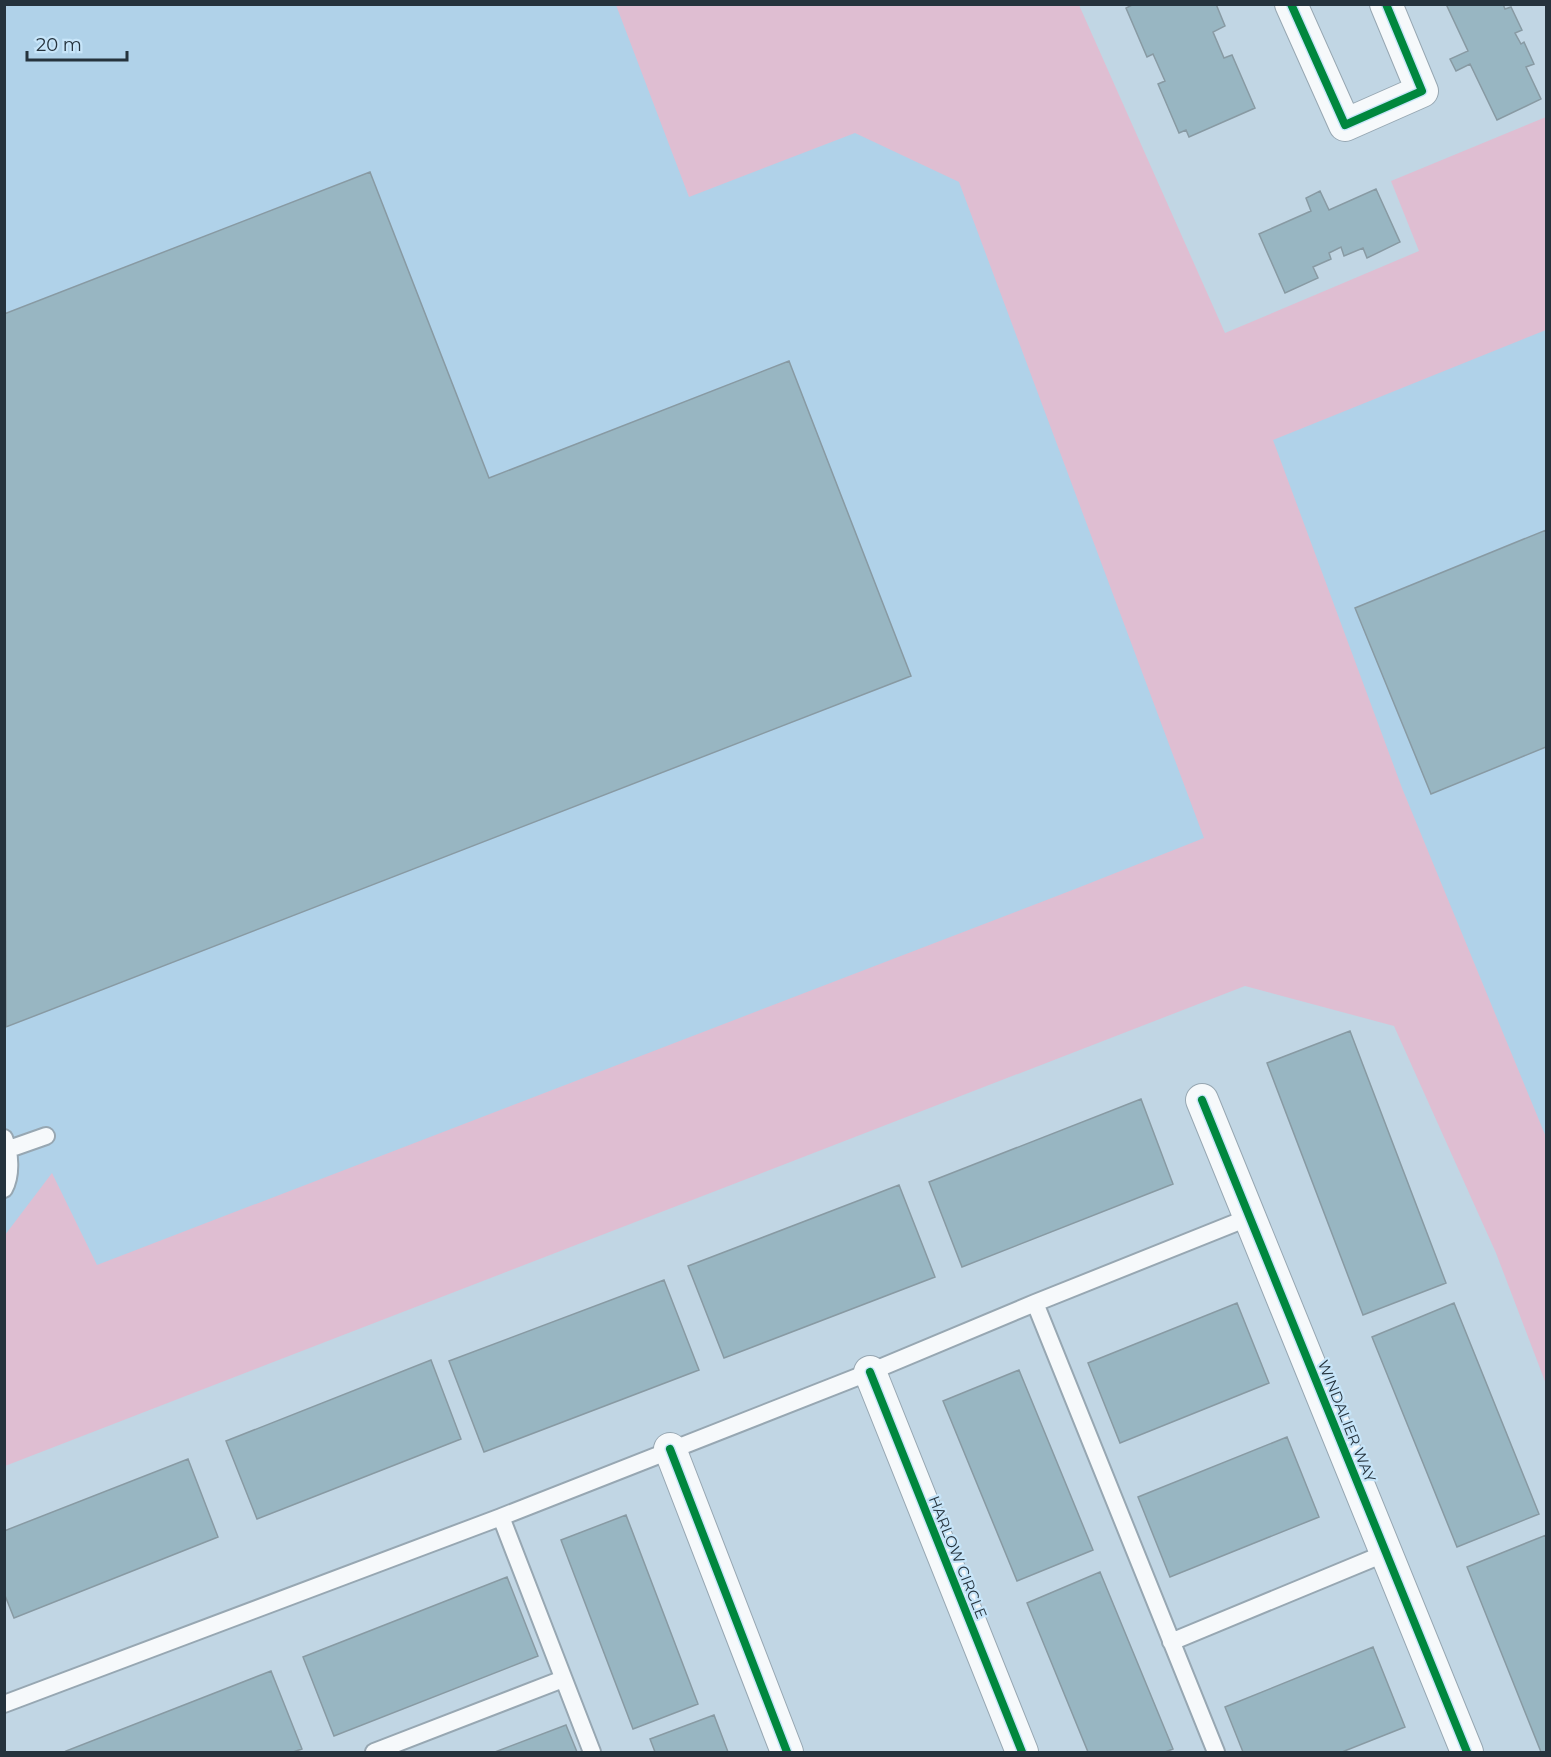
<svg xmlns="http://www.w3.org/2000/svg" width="1551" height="1757" font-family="Montserrat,sans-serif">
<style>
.built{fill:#b0d2e9}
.green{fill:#dfbed2}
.building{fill:#98b6c2;stroke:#889aa3;stroke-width:1.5}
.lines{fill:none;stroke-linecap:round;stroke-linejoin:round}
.service-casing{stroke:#97a7b2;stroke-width:20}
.minor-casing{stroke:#97a7b2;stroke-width:34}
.service{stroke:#f6f9fb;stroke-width:16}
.minor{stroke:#f6f9fb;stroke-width:32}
.cycleway-casing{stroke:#c7e5f9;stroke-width:11}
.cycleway{stroke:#00873e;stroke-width:8}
.labels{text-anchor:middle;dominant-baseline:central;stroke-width:4.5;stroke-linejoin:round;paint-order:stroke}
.street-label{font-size:15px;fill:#25333d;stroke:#c7e5f9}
</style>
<rect width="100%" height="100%" fill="#c1d6e4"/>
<path class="built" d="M5,5H1056L1232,438L1546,307V1230L1399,875L5,1447Z"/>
<path class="green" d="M616,5H1079L1225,333L1419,251L1391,181L1546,117V330L1273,440L1402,788L1546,1137V1384L1496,1253L1394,1026L1245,986L5,1466V1235L52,1173L97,1265L1075,889L1204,838L959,182L855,133L689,197Z"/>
<path class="building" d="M1216,4L1225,26L1213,32L1224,58L1232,55L1255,108L1189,137L1186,130L1179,133L1158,84L1165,81L1153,54L1147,57L1126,8L1134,4Z
M1446,4H1503L1505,9L1511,7L1522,30L1515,33L1521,44L1524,42L1534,64L1526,67L1541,99L1497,120L1470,64L1456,71L1450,59L1468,51Z
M370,172L489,478L789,361L911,676L6,1027L4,314Z
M1376,189L1400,242L1367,258L1363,248L1344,256L1341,247L1329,253L1331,259L1313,267L1318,278L1285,293L1259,234L1311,211L1306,198L1320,191L1329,210Z
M1546,530V747L1431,794L1355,608Z
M1350,1031L1446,1283L1363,1315L1267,1063Z
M1141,1099L1173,1184L962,1267L929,1182Z
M899,1185L935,1277L724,1358L688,1266Z
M664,1280L699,1370L484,1452L449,1361Z
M1237,1303L1269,1383L1120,1443L1088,1363Z
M1454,1303L1539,1514L1457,1547L1372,1337Z
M431,1360L461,1439L257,1519L226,1441Z
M1019,1370L1093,1550L1017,1581L943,1401Z
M1287,1437L1319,1517L1170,1577L1138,1497Z
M188,1459L218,1537L14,1618L4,1593V1531Z
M626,1515L698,1704L633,1729L561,1540Z
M1546,1535V1752H1541L1467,1567Z
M1100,1572L1173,1749L1165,1752H1088L1027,1603Z
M507,1577L538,1656L334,1736L303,1657Z
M1373,1647L1405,1727L1342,1752H1243L1225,1707Z
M271,1671L302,1749L293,1752H67L66,1751Z
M714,1715L728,1752H655L650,1739Z
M566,1725L577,1752H495Z"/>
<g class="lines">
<defs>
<path id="service" d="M4,1138C10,1152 12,1175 4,1189
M9,1149L46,1136
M1035,1303L1216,1752
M501,1517L870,1372L1035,1303L1250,1217
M1171,1642L1386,1553
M4,1704L501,1517L592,1752
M374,1752L563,1679"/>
<path id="minor" d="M1291,4L1345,125L1422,91L1386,4
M1202,1100L1467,1752
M870,1372L1022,1752
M670,1449L787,1752"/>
</defs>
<use href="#service" class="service-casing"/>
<use href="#minor" class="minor-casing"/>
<use href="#service" class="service"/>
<use href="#minor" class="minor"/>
<defs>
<path id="cycleway" d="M1291,4L1345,125L1422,91L1386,4
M1202,1100L1467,1752
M870,1372L1022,1752
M670,1449L787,1752"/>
</defs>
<use href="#cycleway" class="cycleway-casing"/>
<use href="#cycleway" class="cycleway"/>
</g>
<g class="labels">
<g class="street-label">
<text transform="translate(1347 1421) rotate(68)">WINDALIER WAY</text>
<text transform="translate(958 1557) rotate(68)">HARLOW CIRCLE</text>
</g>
</g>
<rect width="1551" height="1757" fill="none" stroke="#25333d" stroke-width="12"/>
<path d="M27 51v9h100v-9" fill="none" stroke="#25333d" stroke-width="3"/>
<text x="36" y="51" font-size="18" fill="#25333d" stroke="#c7e5f9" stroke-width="4.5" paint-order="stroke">20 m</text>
</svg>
